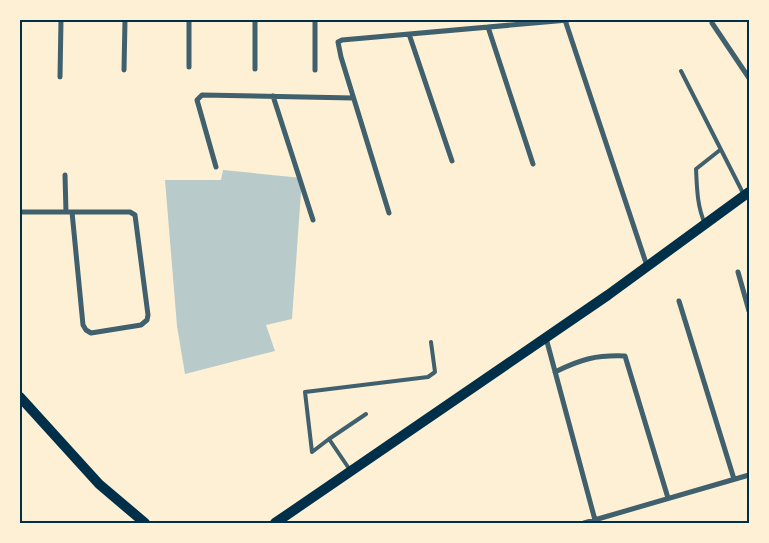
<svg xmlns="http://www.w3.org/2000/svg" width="769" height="543" font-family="Montserrat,sans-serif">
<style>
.green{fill:#b9caca}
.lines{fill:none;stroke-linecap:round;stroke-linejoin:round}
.service{stroke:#3f606c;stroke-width:4}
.minor{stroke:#3f606c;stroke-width:5}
.secondary{stroke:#003049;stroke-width:10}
.neatline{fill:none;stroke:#003049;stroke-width:2}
</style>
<rect width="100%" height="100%" fill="#fdf0d5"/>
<path class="green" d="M223,170L302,178L292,319L266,325L275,351L185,374L177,326L165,180H221Z"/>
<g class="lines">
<path class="service" d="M681,71L744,195
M705,224C697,206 697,188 696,169L720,150
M329,439L366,414
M350,470L329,439L312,452L305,392L428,377L435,372L431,342"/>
<path class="minor" d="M565,20L647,266
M712,23L749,78
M488,27L533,164
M409,34L452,161
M189,67V20
M255,69V20
M124,70L125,20
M315,70V20
M60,77L61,20
M273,96L313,220
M216,167L197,100L202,95L353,98
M65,175L66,212
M20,212H130L135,215L148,315L147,320L141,325L91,333L86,330L83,325L72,212
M389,213L341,57L338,42L342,40L568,20
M738,272L749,311
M679,301L734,479
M546,338L595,520
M555,372C581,359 596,355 625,356L668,498
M584,523L749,475"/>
<path class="secondary" d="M20,397L99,484L145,523
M275,523L608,295L749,192"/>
</g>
<rect width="769" height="543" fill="none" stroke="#fdf0d5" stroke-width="42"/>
<rect x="21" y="21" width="727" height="501" class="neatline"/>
</svg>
